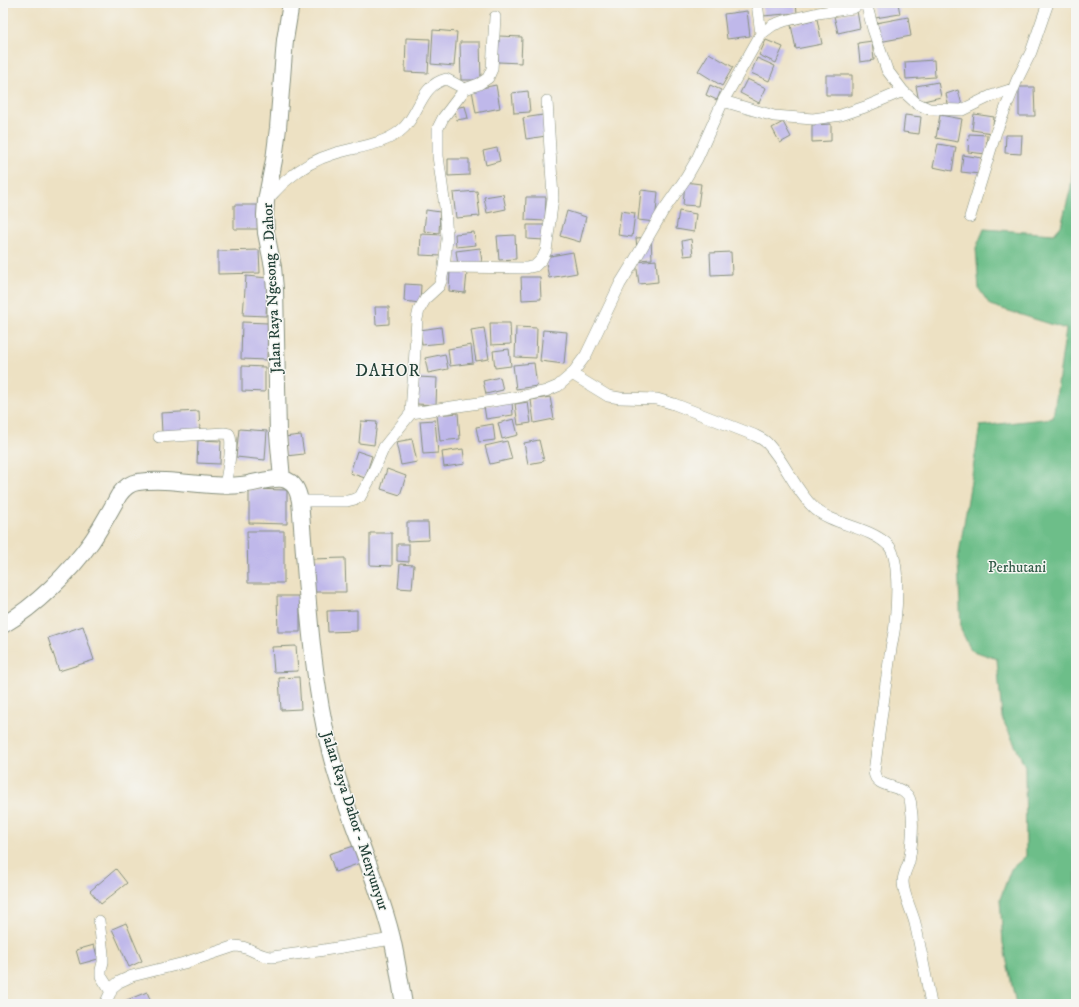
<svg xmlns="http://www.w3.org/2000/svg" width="1079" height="1007" font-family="'IM FELL DW Pica',serif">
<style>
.forest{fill:#6dbe89;stroke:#467e5e}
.building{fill:#bfb8ea}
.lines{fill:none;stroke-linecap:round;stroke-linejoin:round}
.street-casing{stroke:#868f7c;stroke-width:12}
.secondary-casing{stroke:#868f7c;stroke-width:18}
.street{stroke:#fff;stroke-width:11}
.secondary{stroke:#fff;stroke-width:16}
.labels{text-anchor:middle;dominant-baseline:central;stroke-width:3;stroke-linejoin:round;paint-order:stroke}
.street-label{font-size:15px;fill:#1f3d34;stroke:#f6f6f2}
.park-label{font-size:15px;fill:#345d4a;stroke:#f6f6f2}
.quarter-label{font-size:17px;letter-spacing:1px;fill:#1f3d34;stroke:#f6f6f2}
</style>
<rect width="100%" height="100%" fill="#f6f6f2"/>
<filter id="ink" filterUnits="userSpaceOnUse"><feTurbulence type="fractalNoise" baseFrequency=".025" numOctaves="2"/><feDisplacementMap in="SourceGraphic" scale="8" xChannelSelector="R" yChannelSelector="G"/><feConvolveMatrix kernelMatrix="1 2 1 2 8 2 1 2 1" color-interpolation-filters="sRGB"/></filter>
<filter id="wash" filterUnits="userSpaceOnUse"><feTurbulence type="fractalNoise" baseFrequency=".012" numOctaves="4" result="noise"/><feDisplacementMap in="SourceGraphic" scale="16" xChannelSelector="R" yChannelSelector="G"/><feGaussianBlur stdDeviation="0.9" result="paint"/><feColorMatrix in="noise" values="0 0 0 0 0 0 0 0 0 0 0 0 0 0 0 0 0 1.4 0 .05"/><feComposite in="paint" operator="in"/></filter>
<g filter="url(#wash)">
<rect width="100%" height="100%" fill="#ede1c3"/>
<path class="forest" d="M1076,131V1004H1016L1003,943L1000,899L1011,869L1026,856L1025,766L1002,718L997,659L971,650L961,630L958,560L980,426L1053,418L1066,329L990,305L979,289L976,248L984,229L1054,234L1061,226L1071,187Z"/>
<g id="blocks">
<path class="building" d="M762,3H796L797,13L763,16Z
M872,3H898L900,14L875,18Z
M747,11L750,36L727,39L724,14Z
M857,11L860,28L838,33L834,16Z
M908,17L911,36L879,42L876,23Z
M817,19L822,44L796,49L791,25Z
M433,30L457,32L454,66L431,64Z
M499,36L522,37L521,63L498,62Z
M406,38L430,39L428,73L405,72Z
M766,40L783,47L776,63L759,55Z
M872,41L874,60L860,62L858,43Z
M460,42H480L481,80H461Z
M709,53L733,67L722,86L698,71Z
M757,58L775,66L769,81L751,73Z
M934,60L935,77L906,79L905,62Z
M826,75H852V95H826Z
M747,79L766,88L759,103L740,93Z
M938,82L941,97L919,102L916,86Z
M496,85L500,108L476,113L472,90Z
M710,85L721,90L717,100L706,95Z
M1019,87H1034L1035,116H1019Z
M958,90L962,105L949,108L946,94Z
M528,91L530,112L514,113L512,93Z
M465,106L468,118L457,120L454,108Z
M974,114L994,117L992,133L972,130Z
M543,115L546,136L526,139L523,118Z
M905,115L921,117L919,134L903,132Z
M940,115L962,119L958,142L936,138Z
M783,122L791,137L780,143L772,128Z
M831,124V141L812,142V125Z
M969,134L987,135L986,154L968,152Z
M1006,135H1022L1021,154L1005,153Z
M938,144L956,147L952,171L933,167Z
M497,148L500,161L486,165L483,151Z
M963,155L982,158L980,174L961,172Z
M448,159H469V175L448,176Z
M685,182L701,184L698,206L683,205Z
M641,190L658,192L655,222L638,220Z
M477,191L480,216L456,218L453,193Z
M503,194L506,209L487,213L484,197Z
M526,197H546L545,221L525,220Z
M234,205H259V229H234Z
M426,210L440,212L439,233L424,231Z
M567,211L586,217L580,242L560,236Z
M621,211L635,213L632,237L618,235Z
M679,211L696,214L694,232L676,229Z
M527,225H545L544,240L527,239Z
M474,232L476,245L456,247L455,234Z
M421,234L442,235L441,256L420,255Z
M515,235L516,259L499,260L497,236Z
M651,237L652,259L638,260L636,238Z
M691,239L693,255L684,256L682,241Z
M480,248L482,262L458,265L456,251Z
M259,250L260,273L218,274V251Z
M573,252L577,273L549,278L545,257Z
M731,252L732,274L711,275L710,253Z
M656,260L658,282L639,284L636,262Z
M450,271L467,273L465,293L449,291Z
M246,276L268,278L266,316L243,315Z
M521,277H540L541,299L522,300Z
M405,284L421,285L420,303L404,301Z
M375,307H389V324L376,325Z
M242,322L268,323L267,360L241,359Z
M490,323H510L511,344L491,345Z
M441,327L443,343L422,345L420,330Z
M516,327L537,328L536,358L515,357Z
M484,328L489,359L476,361L471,330Z
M543,330L567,332L564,364L540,361Z
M471,345L473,363L450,366L448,349Z
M509,349L511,366L495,368L493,351Z
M445,354L448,369L428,373L425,358Z
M534,363L537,386L516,389L513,365Z
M242,366L265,367V392L242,391Z
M418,377L437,378L436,405L417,404Z
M500,377L503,390L486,394L483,381Z
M550,397L554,419L534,423L531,400Z
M512,402L513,415L486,419L484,406Z
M528,402L531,423L518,425L515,404Z
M199,411L200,431L162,433L161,413Z
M458,413L460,439L440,441L437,415Z
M514,419L518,435L502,439L498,423Z
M435,420L438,453L423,454L420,421Z
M361,421L377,422L374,445L359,443Z
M493,424L495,440L479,442L476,427Z
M239,429L267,431L265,460L236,457Z
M301,435L304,454L286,456L284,437Z
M412,439L417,462L401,465L396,442Z
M198,440L221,441L220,464L197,463Z
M539,440L544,461L528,464L524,443Z
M507,441L512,459L490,464L485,446Z
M463,449L465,464L444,467L442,452Z
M357,451L372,456L365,478L350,473Z
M387,469L406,476L400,495L381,489Z
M249,489L287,490V524L249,523Z
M407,522H428L429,540L407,541Z
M247,531H284V583H248Z
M370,533H392V566L370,565Z
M397,544H409V562L397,561Z
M345,558L346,592H312L311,559Z
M400,564L414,565L412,589L398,588Z
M277,596H300V632H278Z
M357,610V631L328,632L327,611Z
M83,626L94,660L59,671L48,638Z
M296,646L298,671L274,672L272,647Z
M299,677L301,709L281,710L279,678Z
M357,845L363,862L335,872L329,854Z
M116,869L127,883L101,904L90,891Z
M126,923L142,961L129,967L112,929Z
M94,945L98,959L80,964L76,950Z
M147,992L152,1004H123L122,1002Z"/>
</g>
</g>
<g filter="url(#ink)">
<use href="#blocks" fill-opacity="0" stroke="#868f7c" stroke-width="1"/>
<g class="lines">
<defs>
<path id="street" d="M757,3L761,34
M866,3L873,29L887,70L903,91L916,103L929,109L962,110L991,96L1013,89
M723,101L774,116L813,119L841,115L865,107L903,91
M266,201C273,194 280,185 288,179C301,168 316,159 333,154C354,147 380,146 399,132C420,116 419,86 446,79L465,89
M970,217L996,132L1017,80L1031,52L1048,3
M444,267L526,268L535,266L542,259L546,251L553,198L547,101
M572,374L608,396L620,398L657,399L674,404L754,435C758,437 763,439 767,443C785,462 794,488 813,507C831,525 869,526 888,545C900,556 897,605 895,622C895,631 892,640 891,649C889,660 888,671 886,682C882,712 878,742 874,772C876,788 896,784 905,793C909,796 911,802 911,807C914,824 912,844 909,862C907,868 903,875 903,882C903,894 912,911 915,923C921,950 926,977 931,1004
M411,413L417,319L419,310L426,298L439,286L441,281L444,267L447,239L445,207L438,156V128L443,118L465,89L479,84L488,78L492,69L495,17
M159,437L224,433L229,434C234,443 227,474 225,486
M300,501H347L355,499L360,497L371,477L384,447L411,413L519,397L546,391L558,386L572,374L586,355L620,284L633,263L663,211L686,178L697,159L723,101L761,34L773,25L784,21L818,13L853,8L861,3
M99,921L103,954V962L101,970V976L111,992
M105,1004L113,987L119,982L132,976L184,963L235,946C250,946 258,957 272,957L318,951L392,939"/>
<path id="secondary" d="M282,479L278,434L275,289L273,267L266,233L265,215L266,201L274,160L278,128L285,40L291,3
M3,625C36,606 70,572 92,541C102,526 110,511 119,495C124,488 129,483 138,482C173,477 207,489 241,485C253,484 272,477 283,479C295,482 298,491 300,501C307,585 310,670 330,751C341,797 361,841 376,886C382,903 388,921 392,938C397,960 400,982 404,1004"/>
</defs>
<use href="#street" class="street-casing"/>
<use href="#secondary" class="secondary-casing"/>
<use href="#street" class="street"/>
<use href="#secondary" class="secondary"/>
</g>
</g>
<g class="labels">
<g class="street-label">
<text transform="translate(272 288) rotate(-93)">Jalan Raya Ngesong - Dahor</text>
<text transform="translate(355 821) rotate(72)">Jalan Raya Dahor - Menyunyur</text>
</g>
<g class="park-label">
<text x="1017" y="567">Perhutani</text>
</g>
<g class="quarter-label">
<text x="388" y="371">DAHOR</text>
</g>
</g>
<rect width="1079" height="1007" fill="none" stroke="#f6f6f2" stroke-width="16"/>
</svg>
